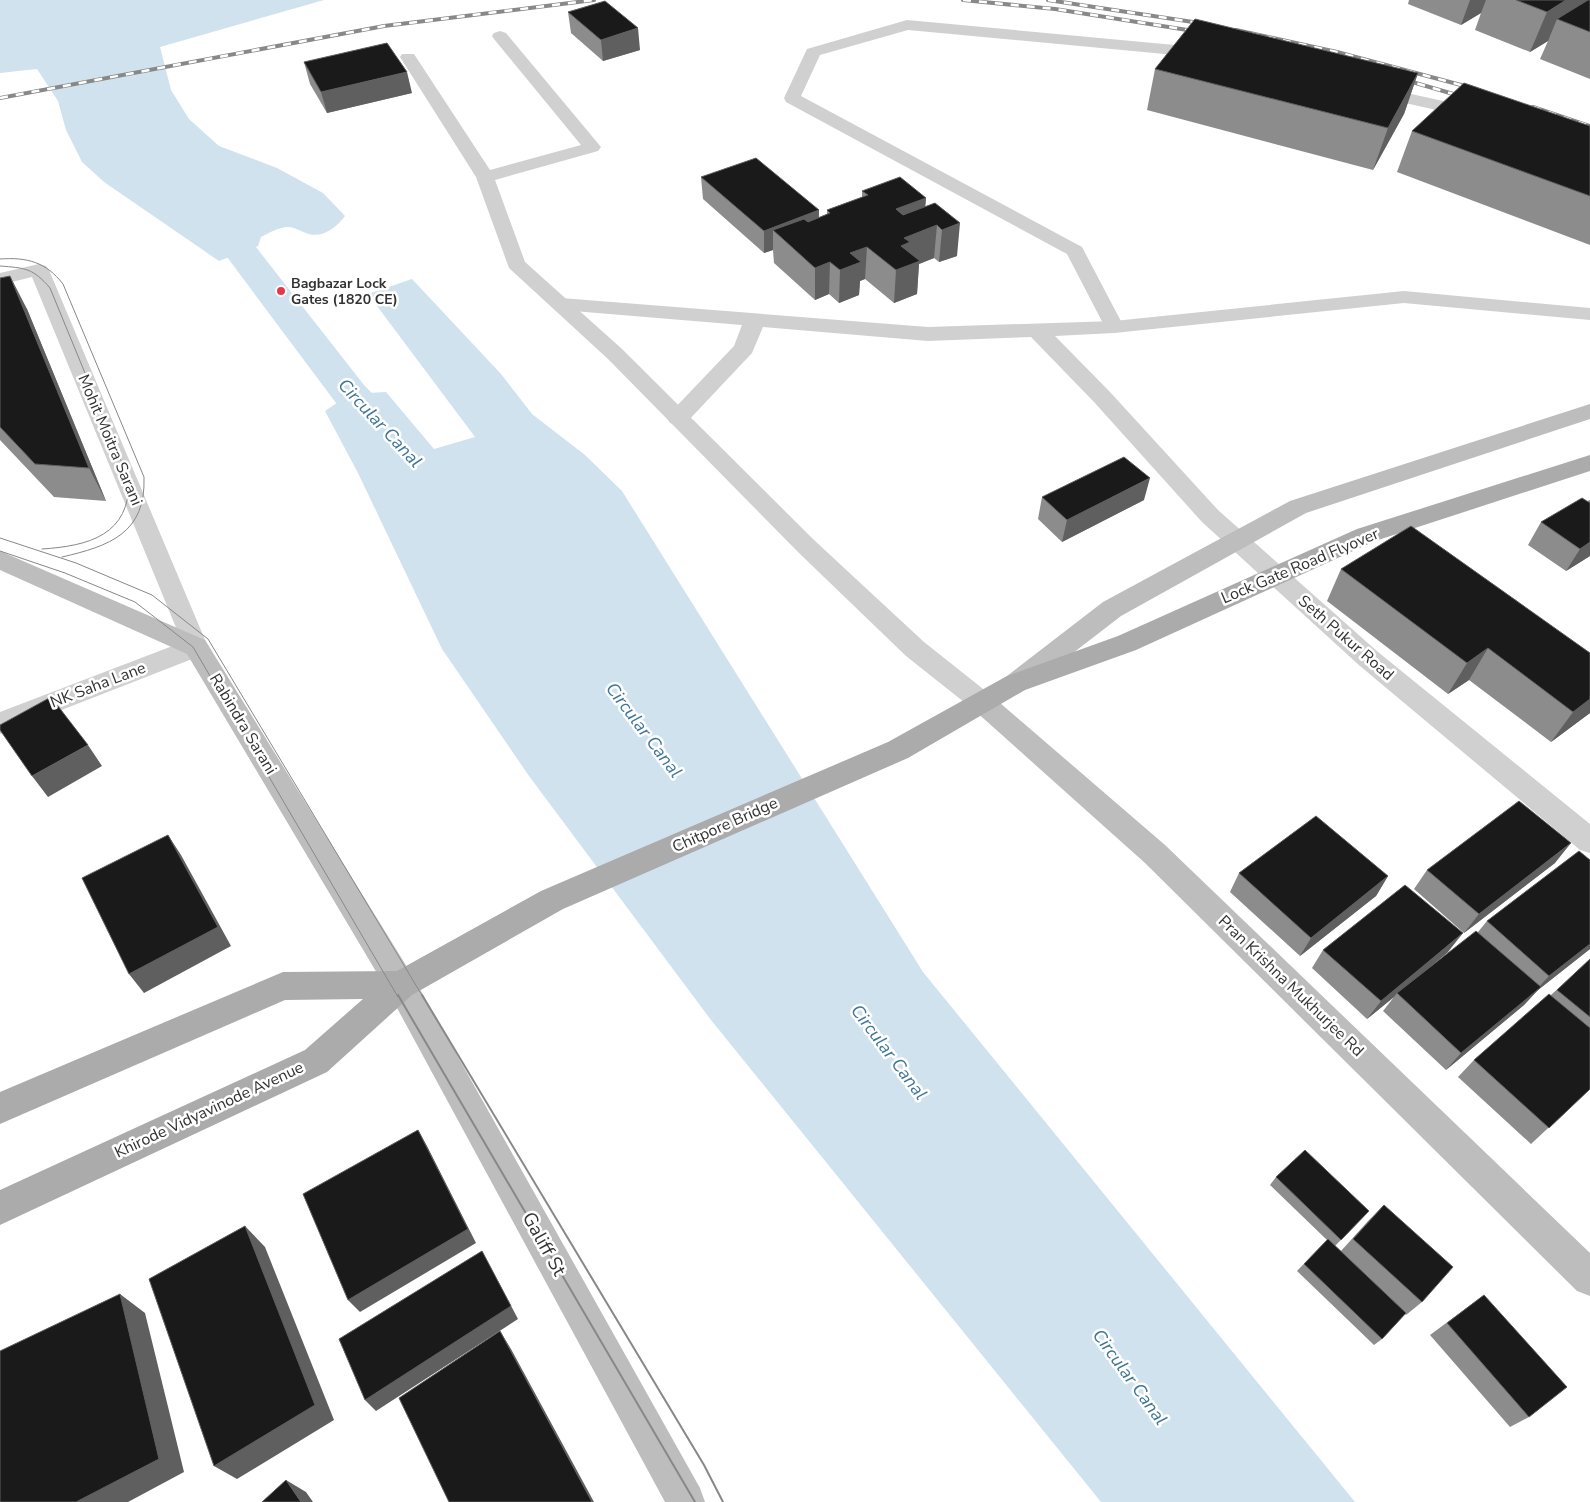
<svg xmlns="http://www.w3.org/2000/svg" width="1590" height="1502" font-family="'Nunito Sans',sans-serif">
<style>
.water{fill:#cfe2ee}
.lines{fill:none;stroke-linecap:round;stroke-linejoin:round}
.canal{fill:#cfe2ee;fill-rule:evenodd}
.lane{fill:#d0d0d0;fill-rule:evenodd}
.street{fill:#d0d0d0;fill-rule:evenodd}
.secondary{fill:#bdbdbd;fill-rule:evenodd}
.primary{fill:#ababab;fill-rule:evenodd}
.tram-far1{stroke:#888;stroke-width:1}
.tram{stroke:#888;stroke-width:2}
.rail-casing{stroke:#888;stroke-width:4}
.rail{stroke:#fff;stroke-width:2.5;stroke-dasharray:8;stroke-linecap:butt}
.wall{fill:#8c8c8c}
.shaded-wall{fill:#5f5f5f}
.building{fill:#1a1a1a;stroke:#5f5f5f}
.poi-dot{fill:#e63946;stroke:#fff;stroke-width:2}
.labels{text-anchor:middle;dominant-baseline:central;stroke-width:5;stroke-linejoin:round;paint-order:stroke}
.far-poi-label{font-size:14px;font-weight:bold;fill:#333;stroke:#fff;text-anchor:start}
.street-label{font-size:16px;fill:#333;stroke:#fff}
.water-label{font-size:18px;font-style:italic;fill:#3f7597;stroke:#fff}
.near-street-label{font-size:19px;fill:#333;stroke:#fff}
</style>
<rect width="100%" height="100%" fill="#fff"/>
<path class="water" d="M0,0H324L160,47L171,90L189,119L219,146L277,168L323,193L345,216C337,227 323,238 309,234C302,232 293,226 287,227C277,228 269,233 261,237L258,246L219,261L104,182L82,162L66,130L58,101L37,69L0,73Z
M412,279L501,374L532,414L585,455L622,491L923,972L1355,1502H1101L711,1020L529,776L442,649L358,473L325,411L350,394L386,392L434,449L475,437L368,294Z"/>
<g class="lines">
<path class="canal" d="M200,188L212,191L364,385L411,433L417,443L411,453L397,456L383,453L336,403L183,198L188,191Z"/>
<path class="lane" d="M907,20L1207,48L1213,50L1215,53L1213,56L1207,58L908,30L820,55L801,96L1082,247L1124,327L1121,331L1114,333L1107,331L1067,254L786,102L784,98L807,49Z
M500,31L506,33L601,147L598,151L495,180L525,262L622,349L814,540L924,642L992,696L996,703L992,710L983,713L974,710L906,656L798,552L608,359L509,268L476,177L400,57L402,54H414L490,170L581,145L494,39L492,36L494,33Z
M1375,86L1443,101L1478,114L1481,118L1478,122L1472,123L1432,109L1369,95L1367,91L1369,87Z
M39,264L46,266L49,270L208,647L205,654L196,656L187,654L184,647L32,277L0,285V273Z"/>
<path class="street" d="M1404,291L1590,308V320L1404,303L1114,333L1055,336L1110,392L1218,510L1378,652L1590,824V853L1580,850L1360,666L1202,522L1094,402L1031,337L928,341L763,327L752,353L686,423L678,425L670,423L667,418L670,413L734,346L742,325L561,310L554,308L551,304L554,300L561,298L928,327L1114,321Z
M196,637L205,640L209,647L205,654L0,734V712Z"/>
<path class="secondary" d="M1590,404V419L1306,513L1121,616L1025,690L1016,693L1007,690L1003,683L1007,676L1103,602L1290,501Z
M0,551L205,640L412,975L700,1488L705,1502H665L390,995L187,654L0,570Z
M983,693L992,696L1165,845L1590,1253V1296L1577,1291L1145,863L974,710L970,703L974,696Z"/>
<path class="primary" d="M1590,455V471L1375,541L1136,650L1025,690L908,758L563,909L412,995L327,1072L0,1225V1190L305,1050L363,999L285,1000L0,1124V1092L283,972L397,971L541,891L888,742L1007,676L1118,636L1357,529Z"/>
<path class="tram-far1" d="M0,259C27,257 46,262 63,284L144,477C146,533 110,546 62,557
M0,266C25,268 33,268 50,288L129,480C130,535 89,546 42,549
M0,538L76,563L152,595L208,639L423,997
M0,551L65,573L135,602L193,647L398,997"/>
<path class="tram" d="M398,995L695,1502
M422,995L704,1465L723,1502"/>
<defs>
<path id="rail" d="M963,0L1055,9L1200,32
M1048,0L1206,24
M1236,30L1337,52L1476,89
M1402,79L1467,98
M0,98L384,26L594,0
M1533,107L1590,126"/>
</defs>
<use href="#rail" class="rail-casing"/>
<use href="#rail" class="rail"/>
</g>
<path class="wall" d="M1409,0H1590V79L1540,59L1548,41L1530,52L1475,30L1481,13L1461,25L1408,4Z
M568,12L640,50L603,61L571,33Z
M304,62L412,93L327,113L310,84Z
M1155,69L1418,73L1404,114L1373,170L1147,110Z
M1590,126V245L1397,172L1412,131Z
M701,177L819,210V218L827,215V210L862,197V191L926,198L925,207L935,203L957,256L939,262L934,258L919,264L917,294L894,303L865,279L860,281L859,295L839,303L829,294L815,300L774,263L773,250L764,253L703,199Z
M0,278L27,309L106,501L54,497L0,440Z
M1042,497L1144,500L1062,542L1038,519Z
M1590,500V556L1566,571L1528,545L1541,522Z
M1341,569L1590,653V713L1551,742L1469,680L1448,694L1327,601Z
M1590,860V949L1538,990L1524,1005L1446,1070L1383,1011L1394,997L1367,1019L1312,968L1323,950L1448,952L1420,975L1478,932L1487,921Z
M1555,863L1464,933L1414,889L1427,870Z
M1239,873L1388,876L1376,896L1300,956L1230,892Z
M1590,959V1089L1531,1144L1458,1077L1474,1060L1551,995Z
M1276,1177L1369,1211L1335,1246L1341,1251L1369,1220L1384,1205L1422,1302L1406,1315L1405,1314L1382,1339L1374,1345L1297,1271L1327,1240L1270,1185Z
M1484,1295L1529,1417L1510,1427L1430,1335Z"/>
<path class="shaded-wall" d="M1470,0H1486L1481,13L1461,25Z
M1566,0H1590L1557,19L1548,41L1530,52L1547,12Z
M638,28L640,50L603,61L601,40Z
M407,72L412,93L327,113L321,92Z
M1418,73L1404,114L1373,170L1388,128Z
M926,198L923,230L896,209Z
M819,210L818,232L773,230V250L764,253V231Z
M960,223L957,256L939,262L942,230Z
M937,225L934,258L919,264L917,294L894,303L896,270L901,246L904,238Z
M867,247L865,279L860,281L859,295L839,303L840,270L850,253Z
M830,262L829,294L815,300V268Z
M10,276L27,309L106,501L89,468Z
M1150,478L1144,500L1062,542L1067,520Z
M1590,542V556L1566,571L1580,549Z
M1488,648L1469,680L1448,694L1467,663Z
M1590,699V713L1551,742L1573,712Z
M88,745L102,766L48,797L32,776Z
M168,835L181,855L231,946L144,993L129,974Z
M1571,843L1555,863L1464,933L1479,914Z
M1388,876L1376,896L1300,956L1311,938Z
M1463,933L1448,952L1398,994L1397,993L1394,997L1367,1019L1381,1001Z
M1590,944V949L1538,990L1524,1005L1446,1070L1461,1053L1534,992L1549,976Z
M418,1130L427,1146L476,1243L360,1312L348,1300Z
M245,1226L265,1247L334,1420L237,1479L214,1466Z
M482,1251L518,1319L376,1411L365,1400Z
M120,1294L145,1313L184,1472L128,1502H76Z
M500,1331L511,1349L594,1502H592Z
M286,1480L306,1492L313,1502H301Z"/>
<path class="building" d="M1516,0H1566L1547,12Z
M1588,0H1590V32L1557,19Z
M605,1L638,28L601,40L568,12Z
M1195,19L1418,73L1388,128L1155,69Z
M387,43L407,72L321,92L304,62Z
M1464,83L1590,126V196L1412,131Z
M756,158L819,210L764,231L701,177Z
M900,177L926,198L896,209L903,215L935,203L960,223L942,230L937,225L904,238L910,242L901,246L920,261L896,270L867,247L850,253L861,262L840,270L830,262L815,268L773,230L804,219L808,222L830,213L827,210L868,195L862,191Z
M10,276L89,468L35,464L0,427V278Z
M1124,457L1150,478L1067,520L1042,497Z
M1582,498L1590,503V542L1580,549L1541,522Z
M1411,526L1590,653V699L1573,712L1488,648L1467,663L1341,569Z
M51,697L88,745L32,776L0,730V725Z
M1519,801L1571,843L1479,914L1427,870Z
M1316,816L1388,876L1311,938L1239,873Z
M168,835L218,927L129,974L82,878Z
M1579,851L1590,860V944L1549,976L1487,921Z
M1405,885L1463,933L1381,1001L1323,950Z
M1476,931L1541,987L1461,1053L1397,993Z
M1590,959V1017L1557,990Z
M1549,994L1590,1028V1089L1549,1128L1474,1060Z
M418,1130L468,1229L348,1300L303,1194Z
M1305,1150L1369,1211L1341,1240L1276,1177Z
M1384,1205L1453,1267L1422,1302L1353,1239Z
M245,1226L315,1405L214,1466L149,1279Z
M1328,1239L1406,1313L1382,1339L1304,1264Z
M482,1251L511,1306L365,1400L339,1339Z
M120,1294L159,1459L76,1502H0V1351Z
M1484,1295L1567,1387L1529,1417L1447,1323Z
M500,1331L592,1502H449L399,1398Z
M286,1480L301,1502H262Z"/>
<circle class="poi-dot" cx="281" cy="291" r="5"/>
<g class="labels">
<g class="far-poi-label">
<text x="291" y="283">Bagbazar Lock<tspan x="291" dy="16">Gates (1820 CE)</tspan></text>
</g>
<g class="street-label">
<text transform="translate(110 440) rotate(67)">Mohit Moitra Sarani</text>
<text transform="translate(1300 566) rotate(-23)">Lock Gate Road Flyover</text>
<text transform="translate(1346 638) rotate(41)">Seth Pukur Road</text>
<text transform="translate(98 685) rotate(-21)">NK Saha Lane</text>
<text transform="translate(243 724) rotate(59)">Rabindra Sarani</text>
<text transform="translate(725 825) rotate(-24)">Chitpore Bridge</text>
<text transform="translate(1291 986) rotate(44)">Pran Krishna Mukhurjee Rd</text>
<text transform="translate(209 1110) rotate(-25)">Khirode Vidyavinode Avenue</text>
</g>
<g class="water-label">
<text transform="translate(380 423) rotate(47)">Circular Canal</text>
<text transform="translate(644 730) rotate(53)">Circular Canal</text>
<text transform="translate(889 1052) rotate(53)">Circular Canal</text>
<text transform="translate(1130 1377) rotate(54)">Circular Canal</text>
</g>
<g class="near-street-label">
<text transform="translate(544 1244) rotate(61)">Galiff St</text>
</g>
</g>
</svg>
